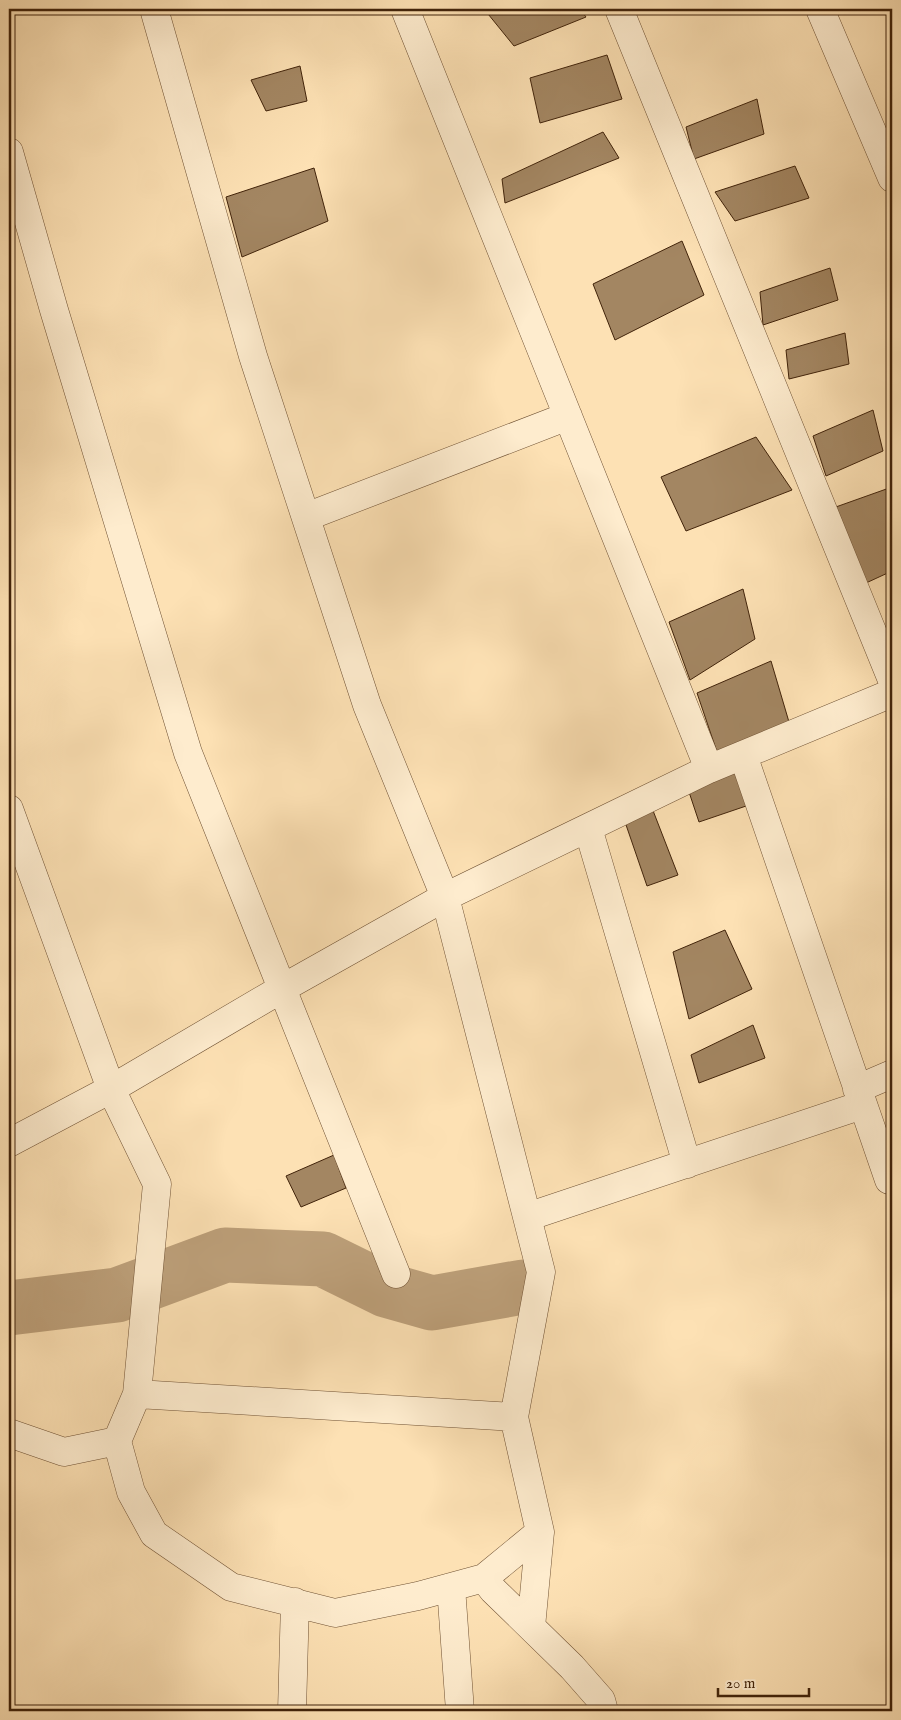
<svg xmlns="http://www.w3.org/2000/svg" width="901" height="1720" font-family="'IM FELL English',serif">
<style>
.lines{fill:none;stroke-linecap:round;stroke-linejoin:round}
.river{stroke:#bda07a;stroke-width:55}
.building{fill:#a38662;stroke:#41230a}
.street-casing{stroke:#705234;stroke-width:29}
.street{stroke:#feecce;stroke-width:28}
</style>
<rect width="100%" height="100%" fill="#fde1b4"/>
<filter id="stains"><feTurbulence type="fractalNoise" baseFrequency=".004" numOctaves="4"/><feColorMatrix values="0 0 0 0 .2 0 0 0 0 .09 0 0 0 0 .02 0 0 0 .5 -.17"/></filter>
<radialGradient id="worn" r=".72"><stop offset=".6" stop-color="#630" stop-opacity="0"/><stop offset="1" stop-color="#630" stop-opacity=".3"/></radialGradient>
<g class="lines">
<path class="river" d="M9,1308L117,1295L225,1255L323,1259L386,1290L432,1303L523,1287"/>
</g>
<path class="building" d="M484,9H580L586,17L514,46Z
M607,55L622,99L540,123L530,78Z
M300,66L307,101L266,111L251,80Z
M757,99L764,134L694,159L686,127Z
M603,132L619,158L505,203L502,179Z
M795,166L809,198L735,221L715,192Z
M314,168L328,221L242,257L226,197Z
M682,241L704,295L615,340L593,284Z
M830,268L838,300L763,325L760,292Z
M845,333L849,364L789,379L786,350Z
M873,410L883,451L826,476L813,436Z
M756,437L792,490L686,531L661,477Z
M892,487V571L866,583L833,508Z
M743,589L755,639L690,680L669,622Z
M771,661L789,722L718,755L697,693Z
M740,765L752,804L699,822L687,786Z
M652,808L678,875L647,886L624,819Z
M725,930L752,989L689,1019L673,952Z
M753,1025L765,1058L699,1083L691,1055Z
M334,1155L346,1188L301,1207L286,1176Z"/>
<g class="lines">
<defs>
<path id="street" d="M154,9L253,356L367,705L445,897L527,1217L541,1272L514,1417
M405,9L709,769
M619,9L892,680
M820,9L892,178
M9,152L54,310L188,753L396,1274
M306,517L568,416
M743,755L889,1180
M9,809L111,1089L157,1184L137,1394L117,1441L64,1452L9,1433
M588,828L687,1164
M857,1089L892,1074
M9,1143L111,1089L283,988L445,897L709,769L892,693
M527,1217L862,1105
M137,1394L514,1417L540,1532L484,1578L493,1590L572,1667L601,1700L604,1711
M117,1441L131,1492L154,1534L231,1587L335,1613L418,1596L484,1578
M451,1587L460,1711
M531,1627L540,1532
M292,1711L295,1602"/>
</defs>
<use href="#street" class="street-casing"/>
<use href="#street" class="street"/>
</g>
<rect width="901" height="1720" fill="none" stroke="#fde1b4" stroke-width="30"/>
<rect x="10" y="10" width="881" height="1700" fill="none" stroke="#41230a" stroke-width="2.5"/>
<rect x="15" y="15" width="871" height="1690" fill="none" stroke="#41230a"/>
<path d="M718 1688v8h91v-8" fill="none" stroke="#41230a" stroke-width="2.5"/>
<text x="726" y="1688" font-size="15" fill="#41230a" stroke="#feecce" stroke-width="4" paint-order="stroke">20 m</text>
<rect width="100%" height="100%" filter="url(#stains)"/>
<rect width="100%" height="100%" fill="url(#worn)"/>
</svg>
